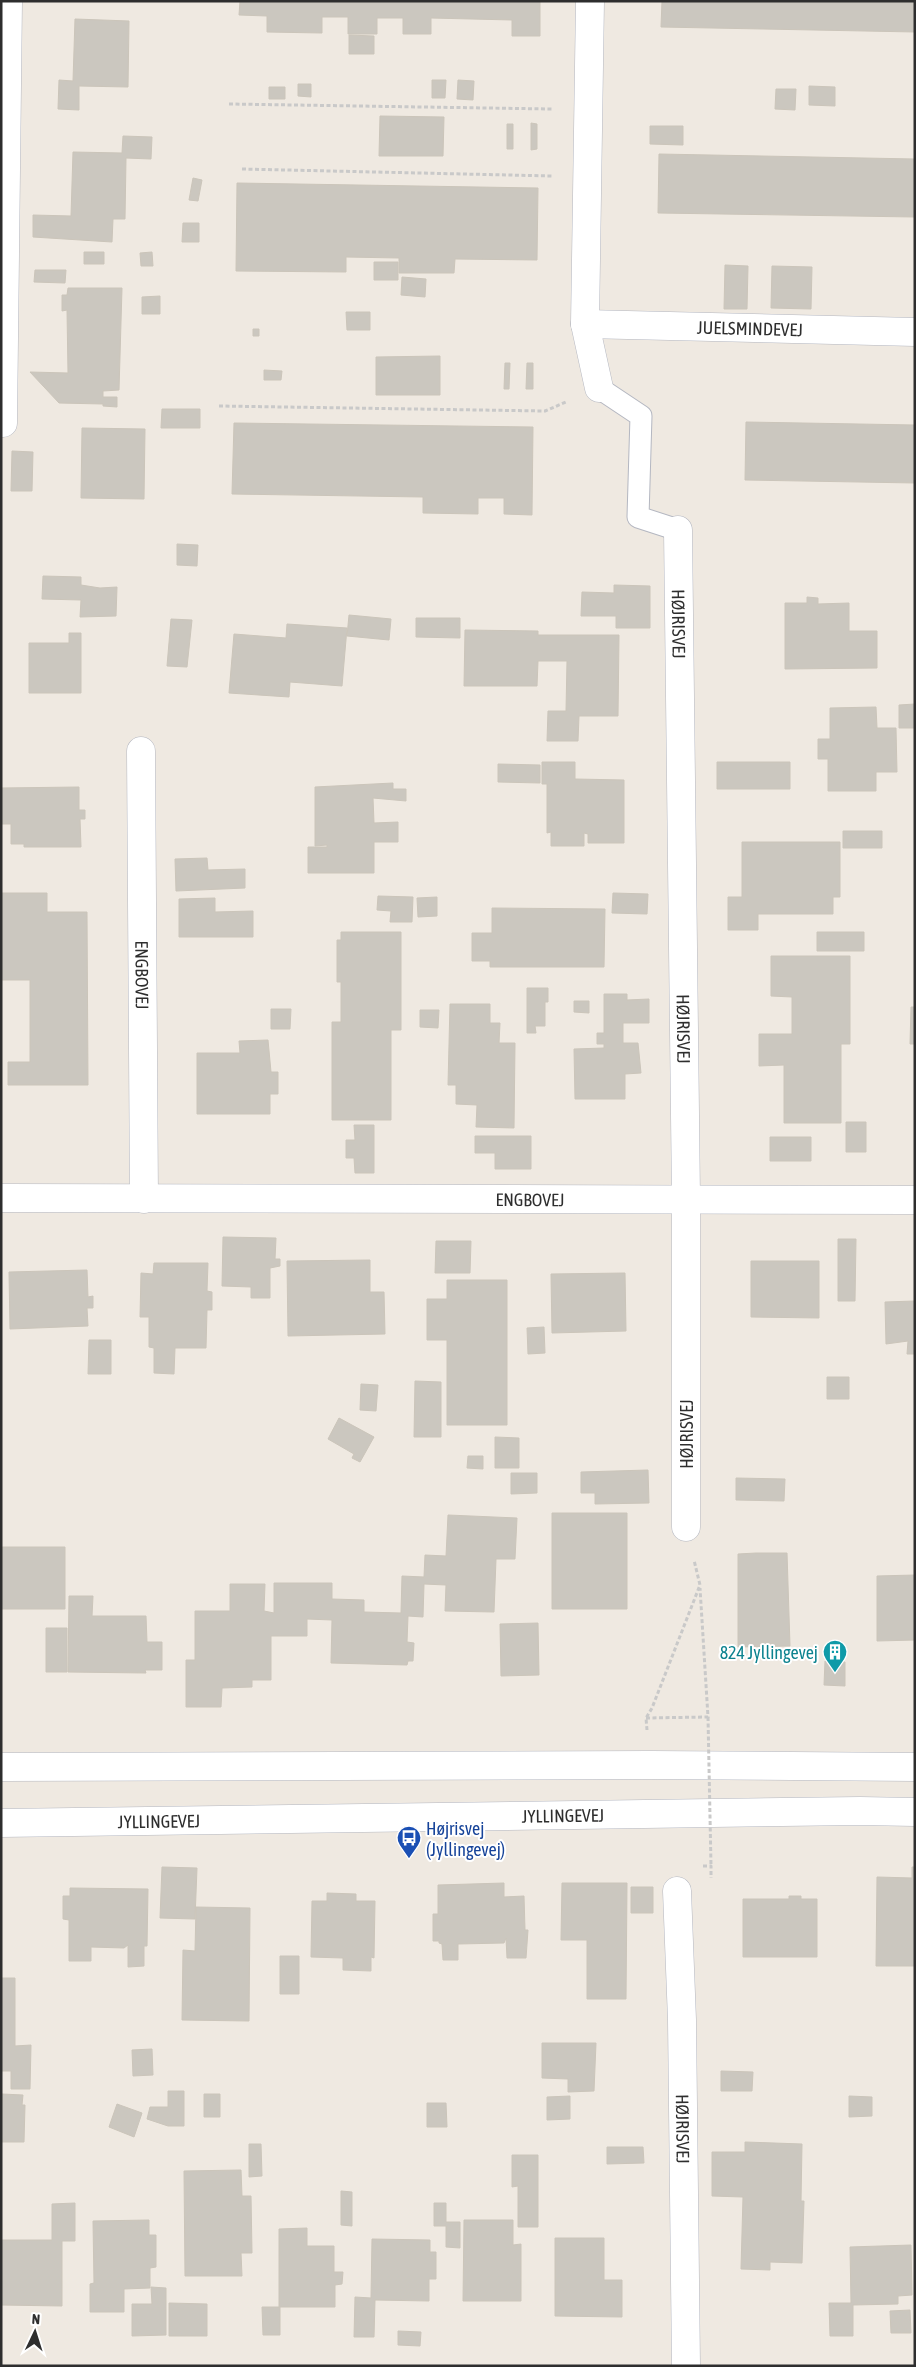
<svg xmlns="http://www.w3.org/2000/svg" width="916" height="2367" font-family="'Asap Condensed',sans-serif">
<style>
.building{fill:#cbc7bf;stroke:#cbc5ba}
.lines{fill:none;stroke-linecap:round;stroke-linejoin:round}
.lane-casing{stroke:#b4b7c1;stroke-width:23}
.street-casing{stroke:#b4b7c1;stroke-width:29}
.secondary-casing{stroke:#b4b7c1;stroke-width:29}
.path{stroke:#c9c9c9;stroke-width:3;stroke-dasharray:4 2.5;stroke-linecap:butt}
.lane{stroke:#fff;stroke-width:21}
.street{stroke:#fff;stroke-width:28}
.secondary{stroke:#fff;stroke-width:28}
.path-bridge{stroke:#c9c9c9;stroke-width:3;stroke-dasharray:4 2.5;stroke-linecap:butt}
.labels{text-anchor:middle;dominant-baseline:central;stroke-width:4;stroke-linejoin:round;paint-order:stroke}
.street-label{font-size:18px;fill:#2e2e2e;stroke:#fff}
.culture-label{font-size:18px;fill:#0d838f;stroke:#fff;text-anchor:end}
.transit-label{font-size:18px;fill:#164399;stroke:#fff;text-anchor:start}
</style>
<rect width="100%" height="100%" fill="#efe9e1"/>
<path class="building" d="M240,1H540V36H512V20L431,18V34H403V18H377V34H348V17H322V33L267,32V16L239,15Z
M662,1H915V32L661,27Z
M75,19L129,21L128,87L79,86V110L58,109L59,80L73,81Z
M349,35L374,36V54H349Z
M432,80H446L445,98H432Z
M458,80L474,81L473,100L457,99Z
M298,84H311V97L298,96Z
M809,86L835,87V106L809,105Z
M269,87H285V99H269Z
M776,89H796L795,110L775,109Z
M380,116L444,117L443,156H379Z
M531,123L537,124V149L531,150Z
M507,124H513V149H507Z
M650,126H683V145L650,144Z
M123,136L152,137L151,159L126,158L125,219H113L112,242L33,237V215L71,216L73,152L122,153Z
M659,154L915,159V217L658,213Z
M193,178L202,180L198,201L189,200Z
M237,183L538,188L537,260L455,259L454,273H399V258L346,257V272L236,271Z
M183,223H199V242H182Z
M84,252H104V264H84Z
M152,252L153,266H141L140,253Z
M374,262H398V280H374Z
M725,265L748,266L747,309H724Z
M772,266L812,267L811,309L771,308Z
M35,270H66L65,283L34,282Z
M402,277L426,279L425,297L401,295Z
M68,288H122L119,390L103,391V397H117V407L103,406V404L59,403L30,372L68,373L67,310L62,311V295H67Z
M160,296V314H142V297Z
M346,312H370V330H347Z
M253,329H259V336H253Z
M440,356V395H376V357Z
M505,363H510L509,389H504Z
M527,363H533V389H526Z
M264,370L282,371L281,380H264Z
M162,409H200V428H161Z
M746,422L915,425V483L745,480Z
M234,423L533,427L532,515L504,514V498H478V514L423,513V497L232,494Z
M82,428L145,429L144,499L81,498Z
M12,451L33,452L32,491H11Z
M177,544L198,545L197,566L177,565Z
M43,576L81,577V585L100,588L117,587L116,616L80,617L81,600L42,599Z
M614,585L650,586V628H616V616H581L582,592L614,593Z
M807,597L818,598V604L849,603V631H877V668L785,669V603H807Z
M349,615L391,619L389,640L347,636Z
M416,618H460V638L416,637Z
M171,619L192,620L187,667L167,666Z
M287,624L347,628L342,686L290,682L289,697L229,693L234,634L286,638Z
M465,630L538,631V635H619L618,716H579L578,741H547L548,711H566L567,661H538L537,686H464Z
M69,633H81V693H29V643H69Z
M915,704V728H899V705Z
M876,707L877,728H896L897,772H876V791H828V759H818V739H830V708Z
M542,762H575V779L624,780V843H588V834L584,833V846H551V832L547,833V784H542Z
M717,762H790V789H717Z
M498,764L540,765V783L498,782Z
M393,783V789H406V801L373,798L374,823L398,822V842H374V873H308V847H327V845L315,846V787Z
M79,787V810H85V819H80L81,847H24V844H11V824H1V788Z
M843,831H882V848H843Z
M742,842H840V897H833V914H758V930H728V897H742Z
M207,858L208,870L245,869V888L176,891L175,859Z
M1,893H47V912H87L88,1085H8V1062H30V980H1Z
M613,893L648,894L647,914L612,913Z
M378,896L413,897L412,922H390L391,911L377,910Z
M437,897V916L418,917L417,898Z
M215,898V912L253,911V937H179V899Z
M492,908L605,909L604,967H490V961H472V933H492Z
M341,932H401V1030H391V1120H332V1022H341V982H337V940H341Z
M817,932H864V951H817Z
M771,956H850V1044H841V1123H784V1065L759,1066V1034H792V997L771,996Z
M527,988H548V1002H545V1026H535L536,1033H527Z
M604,994H627V1000L649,999V1023H623V1043H638L641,1073L625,1074V1099H575L574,1049L604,1048V1044H597V1033H604Z
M574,1001H589V1013L574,1012Z
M450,1004H490V1023H500L499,1043H515L514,1128L476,1127L477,1105L456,1104V1085H448Z
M911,1007H915V1044H910Z
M271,1009H291L290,1029H271Z
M420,1010H439L438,1028L420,1027Z
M268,1040L271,1072H278V1094H270V1114H197V1053H240L239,1041Z
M846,1122H866V1152H846Z
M354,1125H374V1173H355L354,1158H346V1140H355Z
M475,1136H531V1169H495V1153H475Z
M770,1137H811V1161H770Z
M223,1237L276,1238L275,1259H280V1266L270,1268V1298H251V1287L222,1286Z
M838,1239H856L855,1301H838Z
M436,1241H471L470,1273H435Z
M370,1260V1292H384L385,1334L288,1336L287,1261Z
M751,1261H819V1318L751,1317Z
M154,1263H208L207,1291L212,1292V1310H207L206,1348H175L174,1374L154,1373V1348L149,1347V1317H140L141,1273L153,1274Z
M87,1270L88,1297L93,1296V1308H87L88,1326L10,1329L9,1272Z
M625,1273L626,1331L552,1333L551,1274Z
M447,1280H507V1425H447V1340H427V1299H447Z
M915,1301V1354H907L908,1341L886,1344L885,1302Z
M544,1327L545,1353L528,1354L527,1328Z
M89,1340H111V1374H88Z
M827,1377H849V1399H827Z
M415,1381L441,1382V1437H414Z
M361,1384L378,1385L376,1411L360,1410Z
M339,1418L374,1437L360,1462L352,1458L354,1454L328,1439Z
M495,1437L519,1438V1468H495Z
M468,1456H483V1469L467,1468Z
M648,1470L649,1503L595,1504V1493H581V1472Z
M511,1473H537V1493L511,1494Z
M736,1478L785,1479L784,1501L736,1500Z
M552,1513H627V1609H552Z
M448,1515L517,1518L515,1559H496L494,1612L445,1611L446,1585L424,1584L423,1617L408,1616L407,1642L414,1643L413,1661H408L407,1665L331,1663L332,1620L307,1619V1636H271V1680H252V1687L222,1688L221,1707H186V1660H195V1611H230V1584H265L264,1611L274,1613V1583H332V1599L364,1600V1612L401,1613L402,1576L424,1577L425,1555L446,1556Z
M2,1547H65V1609H1Z
M756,1553H787L790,1646L738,1647V1554Z
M915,1575V1640L877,1641V1576Z
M69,1596H93L92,1616H146L147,1642H162V1670H145L146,1673L68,1672Z
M538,1623L539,1675L501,1676L500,1624Z
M46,1628H67V1672H46Z
M825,1661L845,1662V1686L824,1685Z
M162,1867L197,1868L195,1919L160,1918Z
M912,1867H915V1966H876L877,1877L912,1878Z
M504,1883V1897L524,1896L525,1930H528L526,1958H507L506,1938L504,1943L458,1944V1960H443L442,1944L439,1943V1941H433V1914H438V1885Z
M562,1883H627L626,1999H587V1940H561Z
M631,1887H653V1913H631Z
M70,1888L148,1889L147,1946H144V1966L128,1967V1945L124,1948L91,1947V1961H69V1920L63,1919V1896H70Z
M327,1893L356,1894V1901H375L374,1958L371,1957V1971L343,1970V1958L311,1957L312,1901H327Z
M789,1896H801V1899H817V1957H743V1899H789Z
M196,1907L250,1908L249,2021L182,2020L183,1950L195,1951Z
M280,1956H299V1994H280Z
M1,1978H15V2046L31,2045L30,2089H11V2071H1Z
M542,2043H596L594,2091L568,2092V2079L542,2078Z
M152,2049L153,2075L133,2076L132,2050Z
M721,2071L753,2072L752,2091H721Z
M168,2091H184V2126H168L147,2119L150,2107H168Z
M2,2094L23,2095L22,2105H25L24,2142H1Z
M204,2094H220V2117H204Z
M570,2096V2119L547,2120V2097Z
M849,2096L872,2097V2116L849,2117Z
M427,2103H446L447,2127H427Z
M117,2104L142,2113L134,2137L109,2127Z
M745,2142L802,2144L801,2201H804L802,2263L770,2262V2270L741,2269L743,2197L712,2196V2152H745Z
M249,2144H261L262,2176L249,2177Z
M607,2147H643L644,2163L607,2164Z
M512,2155H538V2227H518V2186L512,2187Z
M241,2170L242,2196H251L252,2253H241L242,2276H185L184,2171Z
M341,2191L352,2192V2226L341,2225Z
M75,2203V2241H62V2306L1,2305V2240H52V2204Z
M434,2203H446V2222H460V2248L446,2247V2226H434Z
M149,2220V2235H156V2267L150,2268V2288L124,2289V2312H90V2284L94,2283L93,2221Z
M464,2220H513V2245L521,2244V2301H463Z
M307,2228V2246H334V2272H343L342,2284L335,2285V2307H280V2335H263L262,2307H279V2229Z
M555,2238H604V2280H622V2317L555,2316Z
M372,2239L430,2240V2252H436V2279H429V2301L375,2300L374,2337H354L355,2297L371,2298Z
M911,2245L912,2295L898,2296V2304L853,2305V2336H830L829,2303H851L850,2247Z
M151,2287L166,2288V2335L132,2336V2304H152Z
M169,2303L207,2304V2336H169Z
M910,2310L911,2333H891L890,2311Z
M398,2331L421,2332L420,2346L398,2345Z"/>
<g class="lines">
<defs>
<path id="lane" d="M599,388L641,416L638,517L678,530"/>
<g id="street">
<path d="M590,1L585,324L599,388"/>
<path id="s1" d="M585,324L915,332"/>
<path d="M3,423L8,1"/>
<path id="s2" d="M678,530L686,1198V1527"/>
<path id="s3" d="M141,751L144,1199"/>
<path id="s4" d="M1,1198L915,1200"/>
<path id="s5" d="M677,1891L682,2020L686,2366"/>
</g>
<g id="secondary">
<path d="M1,1767L651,1765L915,1767"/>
<path id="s6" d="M1,1823L860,1811L915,1812"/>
</g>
</defs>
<use href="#lane" class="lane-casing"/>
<use href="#street" class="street-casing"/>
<use href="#secondary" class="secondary-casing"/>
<path class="path" d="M229,104L552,109
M242,169L552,176
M219,406L545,411L566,402
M646,1718L708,1717L700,1588
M647,1730L646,1718L652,1708L700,1585L694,1560
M703,1866H711V1878"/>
<use href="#lane" class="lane"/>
<use href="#street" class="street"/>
<use href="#secondary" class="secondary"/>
<path class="path-bridge" d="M708,1717L711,1866"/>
</g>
<defs>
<symbol id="building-pin" viewBox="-11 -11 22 30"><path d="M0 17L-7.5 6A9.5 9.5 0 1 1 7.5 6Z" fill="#0f9aa8" stroke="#fff"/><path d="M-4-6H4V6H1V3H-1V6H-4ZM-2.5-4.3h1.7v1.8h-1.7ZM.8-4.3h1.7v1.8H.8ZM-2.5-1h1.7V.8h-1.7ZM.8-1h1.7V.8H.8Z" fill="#fff"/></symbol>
<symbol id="bus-pin" viewBox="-11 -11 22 30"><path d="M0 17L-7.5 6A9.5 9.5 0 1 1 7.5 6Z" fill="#1a4fb4" stroke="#fff"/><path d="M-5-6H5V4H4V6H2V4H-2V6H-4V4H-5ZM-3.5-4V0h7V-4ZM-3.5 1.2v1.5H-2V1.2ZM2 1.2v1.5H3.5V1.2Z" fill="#fff"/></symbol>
</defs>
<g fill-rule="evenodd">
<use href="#building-pin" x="821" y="1638" width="28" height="38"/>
<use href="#bus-pin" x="395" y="1824" width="28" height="38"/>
</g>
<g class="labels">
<g class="street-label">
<text stroke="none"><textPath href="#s1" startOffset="165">JUELSMINDEVEJ</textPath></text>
<text stroke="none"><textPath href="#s2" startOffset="94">HØJRISVEJ</textPath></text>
<text stroke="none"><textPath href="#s3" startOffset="224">ENGBOVEJ</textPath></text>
<text stroke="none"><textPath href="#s2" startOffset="499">HØJRISVEJ</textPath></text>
<text stroke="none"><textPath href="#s4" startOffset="529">ENGBOVEJ</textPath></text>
<text transform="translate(686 1434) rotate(-90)">HØJRISVEJ</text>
<text stroke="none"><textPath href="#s6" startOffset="562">JYLLINGEVEJ</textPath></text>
<text stroke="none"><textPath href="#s6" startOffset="158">JYLLINGEVEJ</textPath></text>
<text stroke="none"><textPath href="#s5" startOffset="238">HØJRISVEJ</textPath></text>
</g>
<g class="culture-label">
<text x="818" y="1652">824 Jyllingevej</text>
</g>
<g class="transit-label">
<text x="426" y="1828">Højrisvej<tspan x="426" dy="21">(Jyllingevej)</tspan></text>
</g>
</g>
<rect width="916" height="2367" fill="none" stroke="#2e2e2e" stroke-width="5"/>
<g transform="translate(35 2332) rotate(4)" stroke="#ffffff" stroke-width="4" paint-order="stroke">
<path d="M0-4L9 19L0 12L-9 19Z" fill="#2e2e2e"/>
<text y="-8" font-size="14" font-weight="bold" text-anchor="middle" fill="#2e2e2e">N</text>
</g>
</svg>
